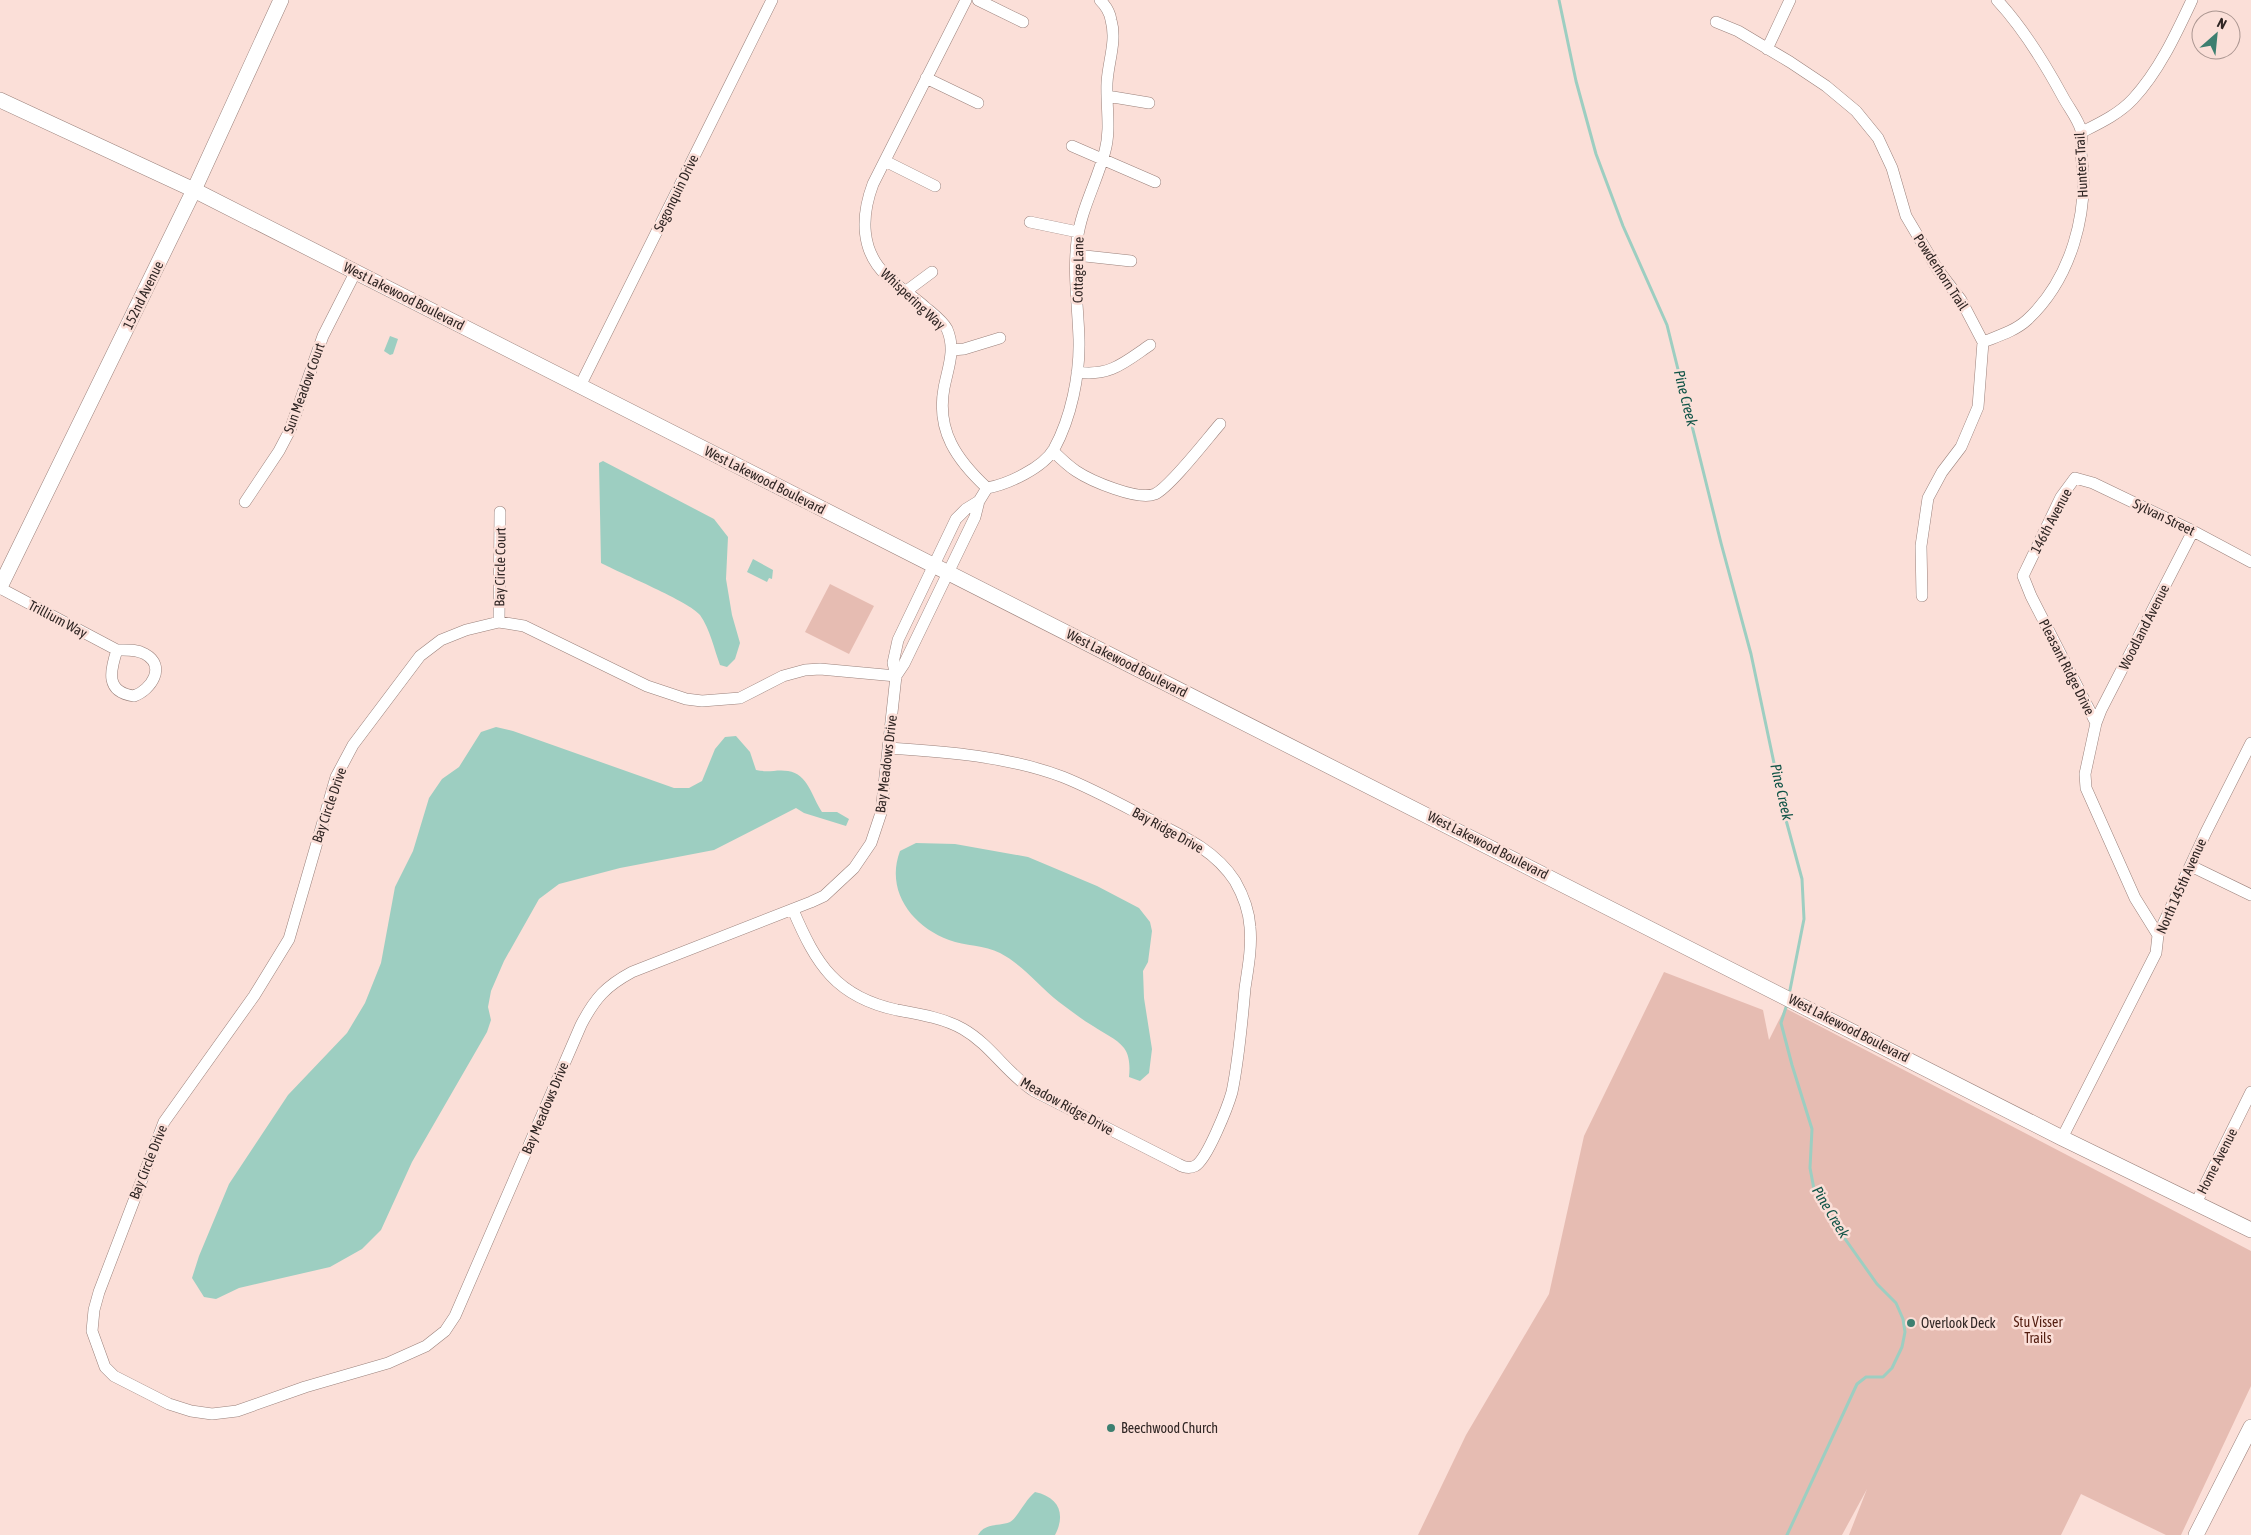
<svg xmlns="http://www.w3.org/2000/svg" width="2251" height="1535" font-family="'Asap Condensed',sans-serif">
<style>
.green{fill:#e6bcb2}
.water{fill:#9dcec1}
.lines{fill:none;stroke-linecap:round;stroke-linejoin:round}
.stream{stroke:#9dcec1;stroke-width:3}
.minor-casing{stroke:#9a817b;stroke-width:12}
.tertiary-casing{stroke:#9a817b;stroke-width:16}
.minor{stroke:#fff;stroke-width:11}
.tertiary{stroke:#fff;stroke-width:15}
.poi-dot{fill:#3d7f70;stroke:#fbdfd8;stroke-width:2}
.labels{text-anchor:middle;dominant-baseline:central;stroke-width:5;stroke-linejoin:round;paint-order:stroke}
.street-label{font-size:14px;fill:#302624;stroke:#fbdfd8}
.park-label{font-size:14px;fill:#521c0f;stroke:#fbdfd8}
.poi-label{font-size:14px;fill:#302624;stroke:#fbdfd8;text-anchor:start}
.water-label{font-size:15px;font-style:italic;fill:#115447;stroke:#fbdfd8}
</style>
<rect width="100%" height="100%" fill="#fbdfd8"/>
<path class="green" d="M830,584L874,606L849,654L805,632Z
M1664,972L1763,1010L1769,1040L1785,1008L2251,1251V1386L2181,1535H2166L2081,1494L2061,1535H1849L1867,1489L1842,1535H1418L1466,1435L1549,1294L1584,1136Z"/>
<path class="water" d="M390,336L398,339L393,354L390,355L384,351Z
M603,461L714,519L728,537L726,579L732,615L740,643L735,659L727,667L720,665C714,649 710,629 700,615C690,602 620,573 601,563L599,463Z
M753,559L773,570L772,579L769,578L767,582L747,572Z
M496,727L513,731L674,788H689L702,781L715,749L725,737L736,736L750,752L756,770C769,773 777,769 788,771C808,774 812,797 822,812H837L849,819L846,826L804,813L796,808L714,850L620,868L559,884L539,899L504,961L491,991L488,1007L491,1020L487,1032L412,1162L381,1230L362,1249L330,1267L239,1288L216,1299L204,1297L192,1278L199,1256L229,1184L288,1095L347,1033L365,1003L381,963L395,887L413,851L429,798L442,779L459,767L481,732Z
M916,843L955,844L1028,857L1097,886L1139,908L1150,922L1152,931L1148,962L1143,971L1144,998L1152,1049L1149,1073L1140,1081L1129,1077C1130,1068 1130,1056 1124,1048C1116,1038 1103,1033 1093,1026C1081,1019 1070,1010 1059,1002C1039,986 1023,965 1000,953C985,945 965,946 949,940C912,926 885,891 900,851Z
M1035,1492C1059,1497 1066,1514 1055,1535H978C986,1522 998,1527 1010,1522C1016,1520 1025,1500 1035,1492Z"/>
<g class="lines">
<path class="stream" d="M1559,0L1576,81L1596,154L1623,226L1667,325L1721,543L1751,654L1786,820L1802,879L1804,919L1789,995
M1787,1004L1781,1023L1792,1065L1812,1129L1810,1168L1814,1189L1838,1229L1877,1284L1896,1303L1903,1319L1905,1332L1902,1347L1892,1368L1883,1377H1866L1857,1384L1787,1535"/>
<defs>
<path id="minor" d="M966,0L873,184C861,216 860,251 887,276C899,288 913,296 925,307C932,313 943,321 947,329C956,350 948,367 944,388C936,431 957,460 987,488
M978,0L1023,22
M1716,22L1738,31L1790,62L1826,86L1856,111L1878,138L1892,168L1906,216L1938,270L1961,300L1983,342L1978,407L1961,447L1942,472L1928,498L1921,546L1922,596
M1767,49L1790,0
M926,78L978,103
M1107,96L1149,103
M2082,132C2100,123 2119,114 2133,99C2159,71 2176,34 2192,0
M1072,146L1155,182
M885,161L935,186
M1030,222L1078,232
M1076,255L1131,261
M905,292L932,272
M1983,342C1998,336 2015,331 2027,320C2071,279 2090,212 2081,153C2080,146 2083,137 2081,130C2078,119 2069,108 2063,97C2044,62 2024,29 1997,0
M952,350L964,349L1000,338
M1077,372C1110,377 1125,362 1150,345
M580,386L772,0
M1053,451C1060,458 1067,465 1076,471C1091,481 1138,501 1155,494C1170,487 1207,439 1220,424
M245,502L279,451L290,430L323,336L356,271
M0,588L117,650C126,650 136,649 145,654C167,666 151,690 134,696C105,692 110,671 117,650
M499,622L500,512
M896,676L820,669L805,670L783,676L740,698L702,701L686,699L647,686L524,626L499,622L466,630L441,640L420,656L353,745L336,777L289,939L254,996L164,1122L99,1292L94,1310L92,1331L105,1367L114,1376L169,1404L191,1411L212,1414L237,1411L305,1387L388,1363L426,1346L445,1331L455,1316L581,1025C595,998 606,986 632,972L811,902L824,896L854,868L871,843L881,813L896,676L893,663L898,640L956,519L966,509L979,501
M896,676L904,664L975,517L979,501L987,488C1008,484 1043,468 1054,449C1071,418 1080,375 1079,339C1078,306 1073,274 1077,241C1081,209 1097,182 1105,151C1111,129 1106,106 1107,83C1108,62 1117,41 1111,20C1110,13 1105,5 1100,0
M2096,723L2101,710L2193,531
M2191,866L2251,895
M793,910C816,964 836,997 897,1010C919,1014 944,1018 963,1029C991,1045 1007,1074 1034,1091L1178,1164C1183,1167 1189,1169 1195,1166C1207,1160 1228,1106 1232,1092C1239,1058 1242,1022 1245,988C1248,968 1252,947 1250,927C1249,912 1243,895 1235,881C1215,850 1183,836 1151,820C1122,805 1093,789 1063,777C1007,756 947,752 888,748
M2158,935L2135,898L2086,788L2085,774L2096,723L2031,596L2023,576L2061,497L2075,478L2093,483L2193,531L2251,562
M2062,1138L2156,953L2158,935L2206,832L2251,743
M2196,1203L2251,1092"/>
<path id="tertiary" d="M0,100L194,190L2062,1138L2251,1230
M0,587L194,190L281,0
M2196,1535L2251,1427"/>
</defs>
<use href="#minor" class="minor-casing"/>
<use href="#tertiary" class="tertiary-casing"/>
<use href="#minor" class="minor"/>
<use href="#tertiary" class="tertiary"/>
</g>
<g class="poi-dot">
<circle cx="1911" cy="1323" r="5"/>
<circle cx="1111" cy="1428" r="5"/>
</g>
<g class="labels">
<g class="street-label">
<text transform="translate(2081 165) rotate(-93)">Hunters Trail</text>
<text transform="translate(676 193) rotate(-64)">Segonquin Drive</text>
<text transform="translate(1078 270) rotate(-89)">Cottage Lane</text>
<text transform="translate(1941 272) rotate(57)">Powderhorn Trail</text>
<text transform="translate(143 295) rotate(-64)">152nd Avenue</text>
<text transform="translate(404 296) rotate(27)">West Lakewood Boulevard</text>
<text transform="translate(913 299) rotate(43)">Whispering Way</text>
<text transform="translate(304 388) rotate(-70)">Sun Meadow Court</text>
<text transform="translate(765 480) rotate(27)">West Lakewood Boulevard</text>
<text transform="translate(2164 517) rotate(26)">Sylvan Street</text>
<text transform="translate(2051 521) rotate(-62)">146th Avenue</text>
<text transform="translate(500 567) rotate(-89)">Bay Circle Court</text>
<text transform="translate(58 619) rotate(28)">Trillium Way</text>
<text transform="translate(2144 627) rotate(-63)">Woodland Avenue</text>
<text transform="translate(1127 663) rotate(27)">West Lakewood Boulevard</text>
<text transform="translate(2067 667) rotate(63)">Pleasant Ridge Drive</text>
<text transform="translate(886 764) rotate(-83)">Bay Meadows Drive</text>
<text transform="translate(329 805) rotate(-71)">Bay Circle Drive</text>
<text transform="translate(1168 830) rotate(29)">Bay Ridge Drive</text>
<text transform="translate(1488 845) rotate(27)">West Lakewood Boulevard</text>
<text transform="translate(2181 886) rotate(-66)">North 145th Avenue</text>
<text transform="translate(1849 1028) rotate(27)">West Lakewood Boulevard</text>
<text transform="translate(1067 1106) rotate(29)">Meadow Ridge Drive</text>
<text transform="translate(545 1108) rotate(-67)">Bay Meadows Drive</text>
<text transform="translate(2217 1161) rotate(-63)">Home Avenue</text>
<text transform="translate(148 1162) rotate(-68)">Bay Circle Drive</text>
</g>
<g class="park-label">
<text x="2038" y="1322">Stu Visser<tspan x="2038" dy="16">Trails</tspan></text>
</g>
<g class="poi-label">
<text x="1921" y="1323">Overlook Deck</text>
<text x="1121" y="1428">Beechwood Church</text>
</g>
<g class="water-label">
<text transform="translate(1686 398) rotate(76)">Pine Creek</text>
<text transform="translate(1782 792) rotate(77)">Pine Creek</text>
<text transform="translate(1831 1212) rotate(59)">Pine Creek</text>
</g>
</g>
<g transform="translate(2216 35) rotate(27)"><circle r="24" fill="#fbdfd8" stroke="#aa9590"/>
<path d="M0-4L9 19L0 12L-9 19Z" fill="#3d7f70"/>
<text y="-8" font-size="14" font-weight="bold" text-anchor="middle" fill="#302624">N</text>
</g>
</svg>
